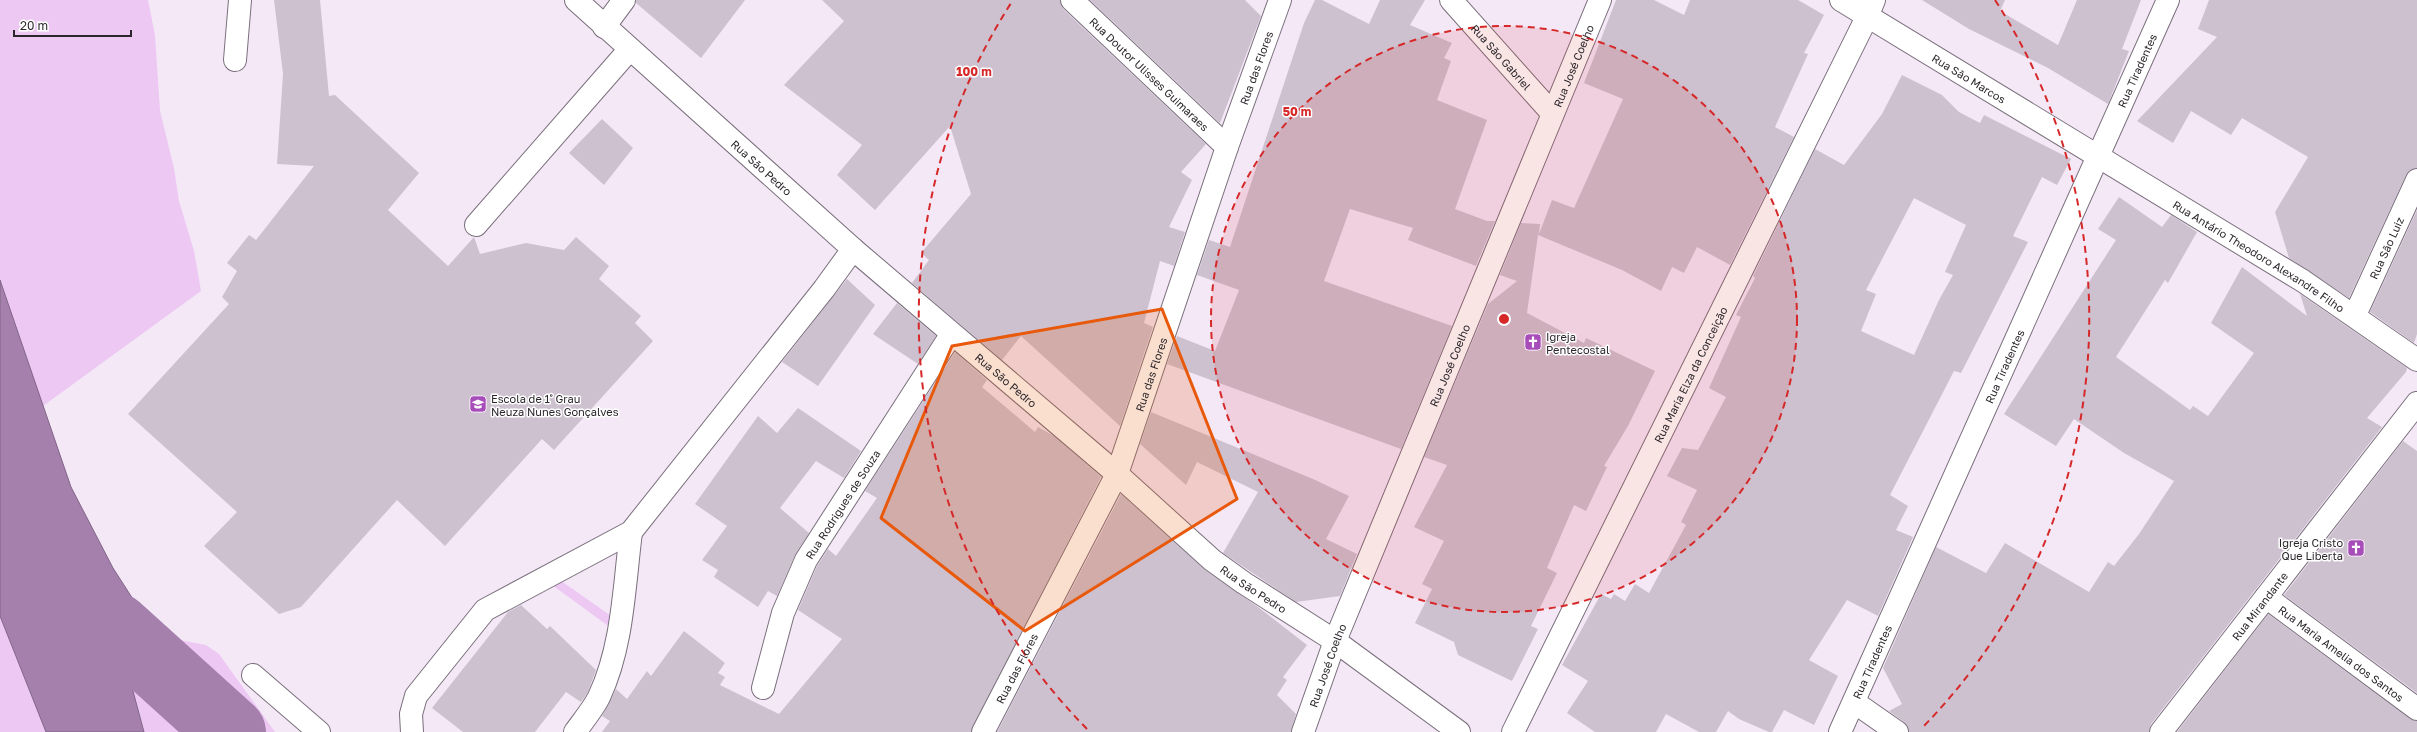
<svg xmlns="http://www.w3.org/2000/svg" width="2417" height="732" font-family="'Golos Text',sans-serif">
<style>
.green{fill:#ecc8f3}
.water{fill:#a580ad;stroke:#806586}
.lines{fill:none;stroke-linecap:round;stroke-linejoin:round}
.river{stroke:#a580ad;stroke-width:70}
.building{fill:#cdc1d0;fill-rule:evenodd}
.minor-casing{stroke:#7a6f7c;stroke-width:24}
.minor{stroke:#fff;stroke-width:22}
.marked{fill:#e8590c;fill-opacity:0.2;stroke:#e8590c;stroke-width:3;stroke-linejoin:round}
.ring{fill:none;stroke:#d62828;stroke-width:2;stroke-dasharray:7 5}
.labels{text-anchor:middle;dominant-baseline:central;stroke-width:3;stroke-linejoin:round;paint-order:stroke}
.street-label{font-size:11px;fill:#2b262b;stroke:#fff}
.poi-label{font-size:11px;fill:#2b262b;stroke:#fff;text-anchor:start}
.centre{fill:#d62828;stroke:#fff;stroke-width:2}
.ring-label{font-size:12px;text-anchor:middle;font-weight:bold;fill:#d62828;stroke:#fff;stroke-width:3;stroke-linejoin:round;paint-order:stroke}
</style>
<rect width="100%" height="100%" fill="#f4e8f7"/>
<path class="green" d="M0,0H148L155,35L160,111L174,168L179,201L194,251L201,291L43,406L0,280Z
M554,576L617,620L611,628L548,582Z
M0,616L46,732H0Z
M116,628L206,645L219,654L275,732H144Z"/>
<path class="water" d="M0,280L71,487L113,568L156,635L116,628L144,732H46L0,616Z"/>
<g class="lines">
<path class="river" d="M116,628L231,732"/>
</g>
<path class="building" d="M274,0H320L329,96L335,95L419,173L388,210L448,266L474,237L480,254L526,243L564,250L576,237L609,266L599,279L641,316L635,323L653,341L554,450L542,439L445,546L397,500L301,607L279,614L204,546L237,512L128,414L229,304L222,297L237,271L227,263L249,235L256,240L314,166L277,164L283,74Z
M636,0H745L701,58L636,3Z
M822,0H1060L1063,9L1206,144L1181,172L1192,180L1169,227L1185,232L1174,266L1160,261L1144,323L1153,327L1120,426L1021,336L1002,360L912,283L929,260L921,253L971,194L950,126L875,210L837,175L862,145L784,85L844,21Z
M1090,0H1245L1261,16L1220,123Z
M1315,0H1322L1369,24L1380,0H1425L1410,25L1452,43L1444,58L1451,61L1437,100L1487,120L1455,209L1487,221H1495L1476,266L1408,240L1413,228L1350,209L1324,281L1452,326L1401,449L1167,364L1177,336L1215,351L1239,290L1197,275L1209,240L1230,247L1304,23Z
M1616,0H1654L1684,15L1690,0H1798L1824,15L1804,53L1808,54L1775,127L1794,137L1730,265L1697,247L1684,273L1672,267L1661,291L1622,270L1538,235L1527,313L1584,343L1586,338L1655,371L1628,426L1604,466L1607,467L1586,511L1574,505L1547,568L1557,573L1531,626L1538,629L1512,681L1458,655L1454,642L1415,623L1432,589L1422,584L1444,541L1414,527L1447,465L1424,457L1488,304L1517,281L1500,275L1521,223L1540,224L1539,234L1552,200L1574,208L1623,99L1584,83Z
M1922,0H2005L2000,11L2058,45L2077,0H2141L2122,49L2129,51L2108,104L2048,68L1969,29Z
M2209,0H2417V168L2410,170L2406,175L2349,298L2289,258L2275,212L2308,157L2242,118L2231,135L2191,111L2173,143L2137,121L2217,37L2198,29Z
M1902,75L1942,95L1959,112L1980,123L1984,115L2071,159L2057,185L2042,177L2013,236L2028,242L1961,373L1954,371L1890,495L1908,506L1896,530L1913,537L1878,616L1847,600L1809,660L1838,676L1814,725L1784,710L1772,732H1769L1739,719L1728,711L1716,732H1699L1666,714L1656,732H1595L1567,713L1588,681L1562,665L1601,594L1611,599L1614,594L1625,601L1635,584L1649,593L1686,525L1681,522L1697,490L1667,476L1682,448L1698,450L1726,397L1709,388L1741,317L1736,315L1755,278L1753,276L1815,149L1844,165L1882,114ZM1914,198L1966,225L1945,272L1953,275L1939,300L1914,355L1861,331L1876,294L1866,290Z
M602,119L633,148L604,185L569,153Z
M2119,197L2162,227L2171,215L2197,232L2168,283L2165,280L2116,357L2190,410L2193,406L2208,416L2254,353L2211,323L2242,267L2307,316L2300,294L2407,368L2406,372L2367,418L2382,427L2151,724L2149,732H1909L1904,722L1889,711L1902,704L1883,668L1936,547L1986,573L2005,543L2089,592L2108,562L2114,566L2139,534L2174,481L2124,453L2074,419L2056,446L2004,414L2116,240L2098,229Z
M2417,210V334L2414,343L2370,312Z
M847,279L875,305L818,386L782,362Z
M897,303L936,336L918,364L873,334Z
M955,352L987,380L982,387L1035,432L1038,427L1054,436L1101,477L971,732H602L610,721L602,716L616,689L627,699L647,671L651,676L684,631L725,663L718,673L725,677L720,685L779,714L842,639L798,610L817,566L828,549L836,556L877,498L865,491Z
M798,408L861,451L844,478L816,461L780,508L809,533L795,555L777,596L768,591L758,607L714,577L718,570L702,560L727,526L695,504L758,416L777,433Z
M1151,412L1313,479L1349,496L1326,539L1357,554L1340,596L1296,602L1223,553L1258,492L1197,462L1186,485L1140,444Z
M2403,441L2417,451V693L2284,595Z
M1121,494L1204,569L1258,607L1307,645L1283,677L1287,680L1277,695L1296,714L1291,732H997Z
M521,605L547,629L550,626L596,670L588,692L581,702L566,692L535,732H463L432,708L508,612Z
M2268,614L2410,719L2417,721V732H2177Z"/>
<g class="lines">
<defs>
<g id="minor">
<path id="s1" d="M576,0L853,249L1117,474L1212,560L1244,583L1335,641L1459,732"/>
<path id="s2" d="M1072,0L1227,147"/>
<path id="s3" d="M1451,0L1552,113"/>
<path id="s4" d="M1841,0L2303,281L2417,360"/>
<path d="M604,27L624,0"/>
<path d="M235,60L240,0"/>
<path d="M476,225L630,49"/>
<path id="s5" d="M2355,315L2417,180"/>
<path id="s6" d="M2266,597L2417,709"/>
<path d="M253,675L319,732"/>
<path id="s7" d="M763,688L783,613L806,560L951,335"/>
<path d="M1854,702L1897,732"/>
<path d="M412,732L411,714L416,696L485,610L631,532L824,289L853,249"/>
<path d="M575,732C583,721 593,709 599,697C623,646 624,587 631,532"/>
<path id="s8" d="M983,732L1117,474L1227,147L1280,0"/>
<path id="s9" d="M1303,732L1335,641L1600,0"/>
<path id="s10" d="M1513,732L1867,17L1874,0"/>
<path id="s11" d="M1840,732L2168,0"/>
<path id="s12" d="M2161,732L2417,403"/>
</g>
</defs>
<use href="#minor" class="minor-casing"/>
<use href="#minor" class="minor"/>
</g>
<path class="marked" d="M1162,309L1237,499L1025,631L881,518L952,346Z"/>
<circle cx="1504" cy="319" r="293" fill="#d62828" fill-opacity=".12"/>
<g class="ring">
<circle cx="1504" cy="319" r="293"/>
<path d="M1087 729A585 585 0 0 1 1013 0M1995 0A585 585 0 0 1 1921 729"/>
</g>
<defs>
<symbol id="church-square" viewBox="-11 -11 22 22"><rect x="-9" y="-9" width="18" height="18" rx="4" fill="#a74db9" stroke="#fff"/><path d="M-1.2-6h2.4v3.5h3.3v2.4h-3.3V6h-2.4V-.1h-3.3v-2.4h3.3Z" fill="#fff"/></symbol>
<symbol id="school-square" viewBox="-11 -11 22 22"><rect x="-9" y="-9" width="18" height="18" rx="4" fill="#a74db9" stroke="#fff"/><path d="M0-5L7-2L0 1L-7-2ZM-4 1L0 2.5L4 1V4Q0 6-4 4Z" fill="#fff"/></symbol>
</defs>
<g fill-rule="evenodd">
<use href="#church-square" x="1523" y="332" width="20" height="20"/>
<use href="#school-square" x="468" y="394" width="20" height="20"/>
<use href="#church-square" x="2346" y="538" width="20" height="20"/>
</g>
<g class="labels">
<g class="street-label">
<text stroke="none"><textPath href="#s3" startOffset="76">Rua São Gabriel</textPath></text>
<text stroke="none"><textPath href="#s9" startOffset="719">Rua José Coelho</textPath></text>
<text stroke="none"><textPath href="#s8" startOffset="720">Rua das Flores</textPath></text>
<text stroke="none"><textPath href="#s11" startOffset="725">Rua Tiradentes</textPath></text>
<text stroke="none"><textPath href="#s2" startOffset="107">Rua Doutor Ulisses Guimaraes</textPath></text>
<text stroke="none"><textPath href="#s4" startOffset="150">Rua São Marcos</textPath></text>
<text stroke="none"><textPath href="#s1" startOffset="250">Rua São Pedro</textPath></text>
<text stroke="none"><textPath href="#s5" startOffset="74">Rua São Luiz</textPath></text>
<text stroke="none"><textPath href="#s4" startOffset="490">Rua Antário Theodoro Alexandre Filho</textPath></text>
<text stroke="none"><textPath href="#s9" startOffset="395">Rua José Coelho</textPath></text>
<text stroke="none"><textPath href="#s11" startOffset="401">Rua Tiradentes</textPath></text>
<text stroke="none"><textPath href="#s8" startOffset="396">Rua das Flores</textPath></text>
<text stroke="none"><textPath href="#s10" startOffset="399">Rua Maria Elza da Conceição</textPath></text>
<text stroke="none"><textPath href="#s1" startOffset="574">Rua São Pedro</textPath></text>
<text stroke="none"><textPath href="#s7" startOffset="202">Rua Rodrigues de Souza</textPath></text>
<text stroke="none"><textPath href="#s1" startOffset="898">Rua São Pedro</textPath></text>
<text stroke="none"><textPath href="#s12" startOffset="160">Rua Mirandante</textPath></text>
<text stroke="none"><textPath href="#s6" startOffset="94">Rua Maria Amelia dos Santos</textPath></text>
<text stroke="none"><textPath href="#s11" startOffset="77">Rua Tiradentes</textPath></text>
<text stroke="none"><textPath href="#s9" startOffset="71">Rua José Coelho</textPath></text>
<text stroke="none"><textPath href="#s8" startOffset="72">Rua das Flores</textPath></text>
</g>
<g class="poi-label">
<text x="1546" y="336">Igreja<tspan x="1546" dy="13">Pentecostal</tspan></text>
<text x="491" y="398">Escola de 1˚ Grau<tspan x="491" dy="13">Neuza Nunes Gonçalves</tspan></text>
<text x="2343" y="542" text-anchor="end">Igreja Cristo<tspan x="2343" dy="13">Que Liberta</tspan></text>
</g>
</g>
<circle cx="1504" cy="319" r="6" class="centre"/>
<g class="ring-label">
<text x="974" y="76">100 m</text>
<text x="1297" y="116">50 m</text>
</g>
<path d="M14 30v6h117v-6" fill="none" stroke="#2b262b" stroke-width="2"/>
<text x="20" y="30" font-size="12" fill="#2b262b" stroke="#ffffff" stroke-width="3" paint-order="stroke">20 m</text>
</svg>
